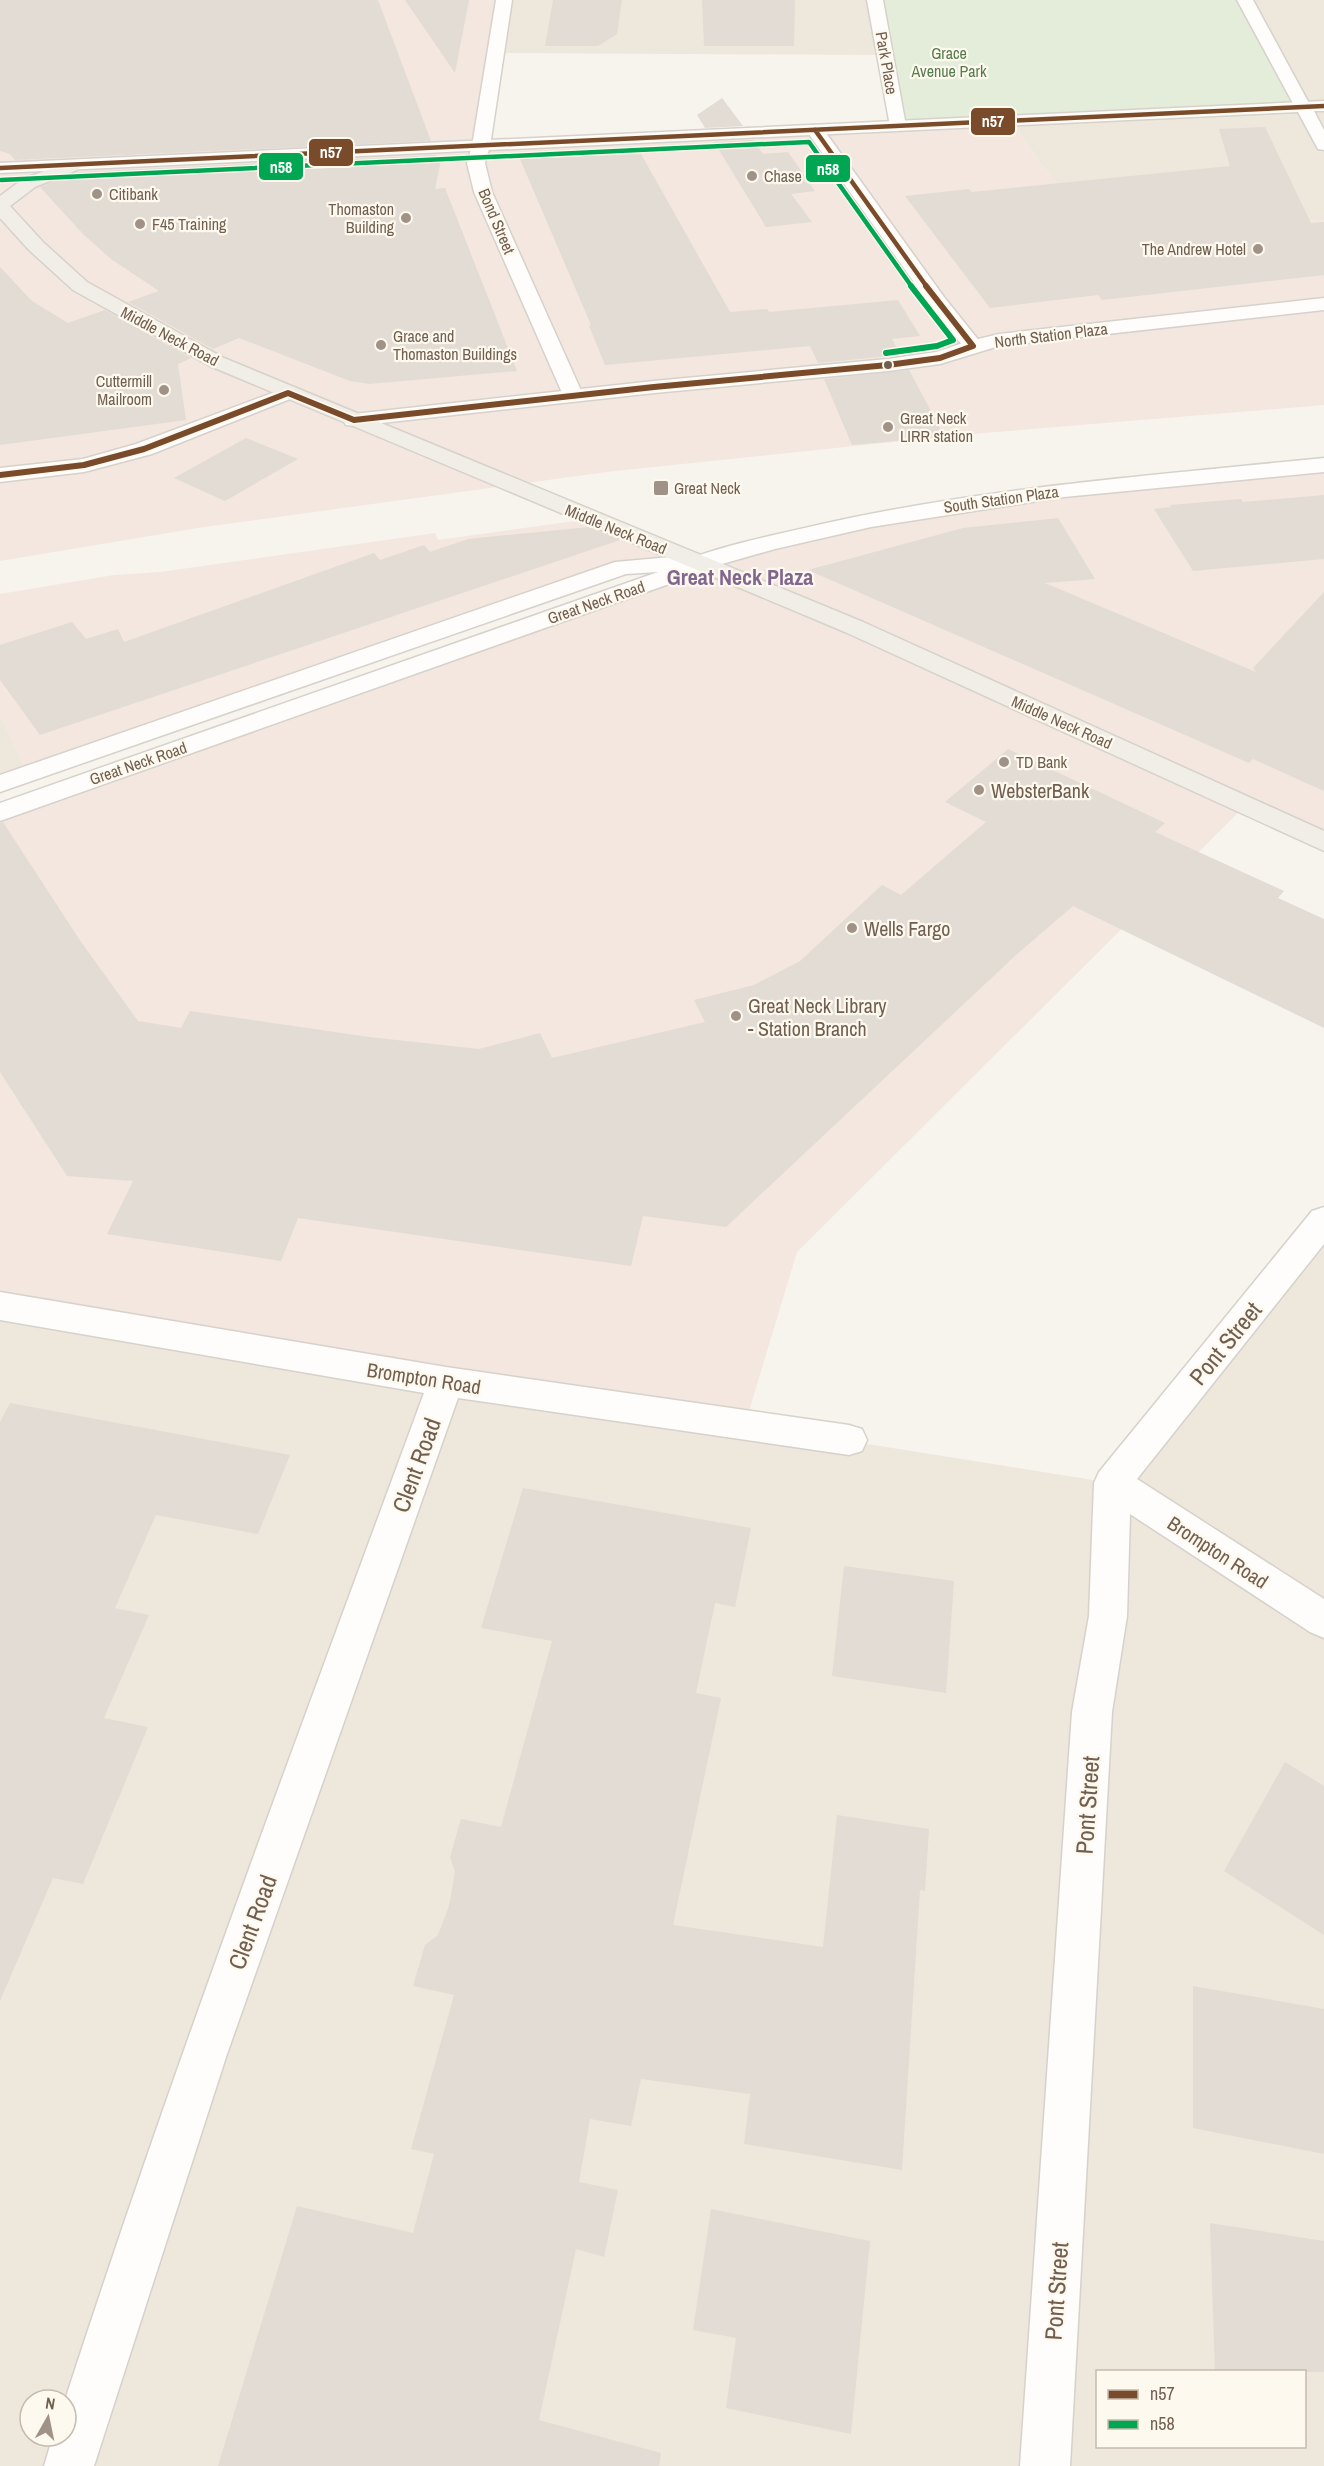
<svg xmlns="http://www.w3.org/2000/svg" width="1324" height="2466" font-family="'Archivo Narrow',sans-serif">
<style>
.residential{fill:#eee7db;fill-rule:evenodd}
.commercial{fill:#f3e7df}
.green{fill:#e3edd9}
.building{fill:#e2dcd5}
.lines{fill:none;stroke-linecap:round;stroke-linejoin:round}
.street-casing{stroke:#d6d1cb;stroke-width:3}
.secondary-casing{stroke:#d6d1cb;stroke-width:3}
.primary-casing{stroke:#d7d1cb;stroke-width:3}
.street{fill:#fefdfc;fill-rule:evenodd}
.secondary{fill:#fefdfc;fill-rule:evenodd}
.primary{fill:#f1eee7;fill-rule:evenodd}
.bus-1-far1-casing{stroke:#fdf9ef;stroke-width:7}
.bus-1-casing{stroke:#fdf9ef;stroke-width:9}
.bus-2-far1-casing{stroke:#fdf9ef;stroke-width:7}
.bus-2-casing{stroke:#fdf9ef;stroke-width:9}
.bus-1-far1{stroke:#7a4b2a;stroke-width:4.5}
.bus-1{stroke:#7a4b2a;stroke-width:6}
.bus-2-far1{stroke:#00a651;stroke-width:4.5}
.bus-2{stroke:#00a651;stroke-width:6}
.poi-dot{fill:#a09286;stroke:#fdf9ef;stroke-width:2}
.bus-dot{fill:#725e4f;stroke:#fdf9ef;stroke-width:2}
.labels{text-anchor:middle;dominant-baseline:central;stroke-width:4.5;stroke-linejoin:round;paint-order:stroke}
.far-park-label{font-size:16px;fill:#567c4b;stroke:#fdf9ef}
.far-street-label{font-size:16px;fill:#725e4f;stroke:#fdf9ef}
.far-poi-label{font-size:16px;fill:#725e4f;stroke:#fdf9ef;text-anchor:start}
.poi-label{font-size:20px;fill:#725e4f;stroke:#fdf9ef;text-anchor:start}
.street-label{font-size:20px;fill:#725e4f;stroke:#fdf9ef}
.far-district-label{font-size:22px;font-weight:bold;fill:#83668e;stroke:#fdf9ef}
.near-street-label{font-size:24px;fill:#725e4f;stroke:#fdf9ef}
.line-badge{stroke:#fdf9ef;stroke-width:2}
.badge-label{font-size:16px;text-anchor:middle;font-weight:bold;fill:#fff}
</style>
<rect width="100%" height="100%" fill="#f6f4ed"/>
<path class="residential" d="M504,0H875L885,55L495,53Z
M1245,0H1324V220L1193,228L1097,226L1054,181L1020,133L1015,120Z
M0,715L28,774L0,784Z
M1324,1220V2466H0V1306L1112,1483ZM1098,2372H1304V2446H1098ZM30,2400H66V2436H30Z"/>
<path class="commercial" d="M0,0H504L481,146L1015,120L1020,133L1054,181L1097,226L1194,228L1324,220V405L959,435L606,472L204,527L0,561Z
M1324,468V842L1245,806L797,1252L745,1424L0,1306V812L698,564L623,567L28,774L0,715V594L114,575L160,572L435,533L438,540L589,519L700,563L928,510Z"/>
<path class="green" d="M875,0H1245L1303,107L898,126Z"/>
<path class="building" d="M0,0H378L431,141L15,160L10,154L0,151Z
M405,0H469L455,73Z
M553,0H622L617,34L598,46H545Z
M702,0H795L794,46H704Z
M722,98L743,126L705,128L697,115Z
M1265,127L1311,223L1324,222V275L1102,300L1098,295L990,308L905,196L969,189L972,192L1230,166L1219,129Z
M753,140L763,154L788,152L815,191L791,194L812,222L766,227L714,142Z
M641,154L730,312L767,309L769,312L898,300L920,336L892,339L900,355L818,363L810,346L605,365L589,326L591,325L520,159Z
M436,155L440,165L435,189L445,188L517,371L369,384L350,381L239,338L213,349L128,302L159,291L111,259L83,234L40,187L79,172Z
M0,267L32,301L68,323L105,310L191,358L178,364L186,420L0,445Z
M909,370L941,430H938L941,437L852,445L824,379Z
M246,438L298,459L225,501L174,478Z
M1324,495V559L1193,571L1154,509L1171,507L1170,505L1241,499L1243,502Z
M1058,518L1095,579L1045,583L1256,672L1253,668L1324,592V791L1253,759L1249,763L808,570L963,528Z
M589,527L620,540L40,735L0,680V645L72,622L86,639L118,629L124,642L374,553L380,560L424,545L430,552L468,539Z
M1008,749L1165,823L1155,832L1284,891L1278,898L1324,919V1028L1073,906L1016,955L726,1227L643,1216L631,1266L298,1218L281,1261L107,1234L133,1181L67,1176L0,1072V823L3,822L79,939L138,1021L181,1028L190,1011L369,1037L479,1049L540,1033L552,1058L705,1022L694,1000L754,985L800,961L882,885L901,895L986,822L945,802Z
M10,1403L290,1455L258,1534L156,1515L115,1608L149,1615L104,1718L148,1727L83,1884L53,1878L0,2001V1422Z
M523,1488L751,1528L735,1607L715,1603L696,1693L721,1698L673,1925L823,1947L837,1815L929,1829L925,1891L920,1890L902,2170L744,2144L750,2094L641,2079L631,2126L590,2119L579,2182L618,2190L604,2257L576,2249L539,2420L661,2453L659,2466H218L297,2206L413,2233L434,2154L411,2149L454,1995L413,1986L425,1945L438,1935L449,1906L455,1872L450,1857L461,1819L501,1827L552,1641L481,1628Z
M844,1566L954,1581L946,1693L832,1676Z
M1285,1762L1324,1786V1935L1224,1871Z
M1193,1986L1324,2009V2154L1193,2128Z
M711,2209L870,2241L851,2434L726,2408L736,2338L693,2330Z
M1210,2223L1324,2241V2372H1215Z"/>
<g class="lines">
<defs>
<path id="street" d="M496,0H512L490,146L485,163L492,192L583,395L580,399L573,401L566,399L563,395L474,192L467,163L472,146Z
M867,0H883L906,126L904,130H892L890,126Z
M1237,0H1253L1311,107L1309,111H1297L1295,107Z
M815,125L821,126L944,297L980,342L983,346L980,350H966L930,305L806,130L809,126Z
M1324,1207V1244L1137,1479L1324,1599V1638L1310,1632L1130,1514L1127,1616L1112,1712L1070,2466H1020L1072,1712L1089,1616L1094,1483L1099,1472L1312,1211Z
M0,1292L446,1367L849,1425L862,1429L867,1440L862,1451L849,1455L458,1398L226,2057L94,2466H44L53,2436H66L65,2400C175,2061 301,1727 424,1393L0,1320Z"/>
<path id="secondary" d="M1324,101V111H1314L1324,130V150L1318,149L1298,112L0,173V163Z
M1324,298V310L999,346L940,364L888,371L654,393L354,426L346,425L343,420L346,415L354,414L654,381L888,359L936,352L966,342L999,334Z
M288,387L295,389L298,393L295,397L152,454L84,472L0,482V468L83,459L136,444Z
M1324,458V472L1064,497L871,527L775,549L708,568L669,584L0,821V803L658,572L626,574L0,792V775L615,562L671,557L679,559L681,562C726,544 775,535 822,524C987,487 1156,475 1324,458Z"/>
<path id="primary" d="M71,161L77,162L80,166L77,170L35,187L10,206L43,242L87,282L224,358L863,622L1324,831V851L845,632L210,366L73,290L29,250L0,218V196L23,179Z"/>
</defs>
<use href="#street" class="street-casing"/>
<use href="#secondary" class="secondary-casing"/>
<use href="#primary" class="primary-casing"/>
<use href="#street" class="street"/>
<use href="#secondary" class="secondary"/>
<use href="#primary" class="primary"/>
<defs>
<path id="bus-1-far1" d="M815,130L927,287
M0,168L1324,106"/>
<path id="bus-1" d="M0,475L84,465L144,449L288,393L354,420L654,387L888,365L940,358L973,346L926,286"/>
<path id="bus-2-far1" d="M1,180L809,142L912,287"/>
<path id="bus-2" d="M886,353L937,346L953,340L911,286"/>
</defs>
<use href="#bus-1-far1" class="bus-1-far1-casing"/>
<use href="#bus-1" class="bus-1-casing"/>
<use href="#bus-2-far1" class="bus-2-far1-casing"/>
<use href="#bus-2" class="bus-2-casing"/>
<use href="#bus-1-far1" class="bus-1-far1"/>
<use href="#bus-1" class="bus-1"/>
<use href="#bus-2-far1" class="bus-2-far1"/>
<use href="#bus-2" class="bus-2"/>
</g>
<g class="poi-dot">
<circle cx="752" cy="176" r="6"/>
<circle cx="97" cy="194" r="6"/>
<circle cx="406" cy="218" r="6"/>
<circle cx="140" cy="224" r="6"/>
<circle cx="1258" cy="249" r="6"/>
<circle cx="381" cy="345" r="6"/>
<circle cx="164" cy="390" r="6"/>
<circle cx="888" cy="427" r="6"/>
<rect x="653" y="480" width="16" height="16" rx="3"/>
<circle cx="1004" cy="762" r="6"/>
<circle cx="979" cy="790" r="6"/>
<circle cx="852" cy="928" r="6"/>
<circle cx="736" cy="1016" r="6"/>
</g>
<circle class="bus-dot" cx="888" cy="365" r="5"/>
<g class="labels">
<g class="far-park-label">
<text x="949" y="53">Grace<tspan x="949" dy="18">Avenue Park</tspan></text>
</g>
<g class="far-street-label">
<text transform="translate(887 63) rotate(80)">Park Place</text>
<text transform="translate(497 221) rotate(67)">Bond Street</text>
<text transform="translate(1051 335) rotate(-7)">North Station Plaza</text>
<text transform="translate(170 336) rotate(28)">Middle Neck Road</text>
<text transform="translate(1001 499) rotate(-8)">South Station Plaza</text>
<text transform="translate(616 529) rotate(22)">Middle Neck Road</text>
<text transform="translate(596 602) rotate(-19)">Great Neck Road</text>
<text transform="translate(1062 722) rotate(24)">Middle Neck Road</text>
<text transform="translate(138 763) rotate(-19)">Great Neck Road</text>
</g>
<g class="far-poi-label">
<text x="764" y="176">Chase</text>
<text x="109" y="194">Citibank</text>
<text x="394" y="209" text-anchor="end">Thomaston<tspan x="394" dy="18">Building</tspan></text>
<text x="152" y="224">F45 Training</text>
<text x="1246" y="249" text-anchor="end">The Andrew Hotel</text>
<text x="393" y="336">Grace and<tspan x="393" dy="18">Thomaston Buildings</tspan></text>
<text x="152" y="381" text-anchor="end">Cuttermill<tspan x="152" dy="18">Mailroom</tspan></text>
<text x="900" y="418">Great Neck<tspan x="900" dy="18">LIRR station</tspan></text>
<text x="674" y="488">Great Neck</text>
<text x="1016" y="762">TD Bank</text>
</g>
<g class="poi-label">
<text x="991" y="790">WebsterBank</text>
<text x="864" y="928">Wells Fargo</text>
<text x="748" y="1005">Great Neck Library<tspan x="748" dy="23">- Station Branch</tspan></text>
</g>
<g class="street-label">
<text transform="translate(424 1378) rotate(9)">Brompton Road</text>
<text transform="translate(1218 1552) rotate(33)">Brompton Road</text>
</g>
<g class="far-district-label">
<text x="740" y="577">Great Neck Plaza</text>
</g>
<g class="near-street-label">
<text transform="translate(1225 1343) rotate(-51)">Pont Street</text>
<text transform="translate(416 1465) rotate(-70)">Clent Road</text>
<text transform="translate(1087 1805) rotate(-86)">Pont Street</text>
<text transform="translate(252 1922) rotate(-70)">Clent Road</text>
<text transform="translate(1056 2291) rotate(-86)">Pont Street</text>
</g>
</g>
<g class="line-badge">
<rect x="970" y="107" width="46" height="29" rx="6" fill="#7a4b2a"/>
<rect x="308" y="138" width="46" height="29" rx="6" fill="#7a4b2a"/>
<rect x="258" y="152" width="46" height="29" rx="6" fill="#00a651"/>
<rect x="805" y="154" width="46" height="29" rx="6" fill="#00a651"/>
</g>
<g class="badge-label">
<text x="993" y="127">n57</text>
<text x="331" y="158">n57</text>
<text x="281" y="173">n58</text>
<text x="828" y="175">n58</text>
</g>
<rect x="1096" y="2370" width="210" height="78" fill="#fdf9ef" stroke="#c5bbaf" stroke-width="1.5"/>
<rect x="1108" y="2390" width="30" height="9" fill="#7a4b2a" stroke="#c5bbaf" stroke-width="1.5"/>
<text x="1150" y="2400" font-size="18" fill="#725e4f">n57</text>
<rect x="1108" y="2420" width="30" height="9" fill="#00a651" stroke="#c5bbaf" stroke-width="1.5"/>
<text x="1150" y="2430" font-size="18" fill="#725e4f">n58</text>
<g transform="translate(48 2418) rotate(9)"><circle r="28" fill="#fdf9ef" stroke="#c5bbaf" stroke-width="1.5"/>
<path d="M0-4.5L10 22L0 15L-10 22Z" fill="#a09286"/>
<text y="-9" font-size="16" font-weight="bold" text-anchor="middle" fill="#725e4f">N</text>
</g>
</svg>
